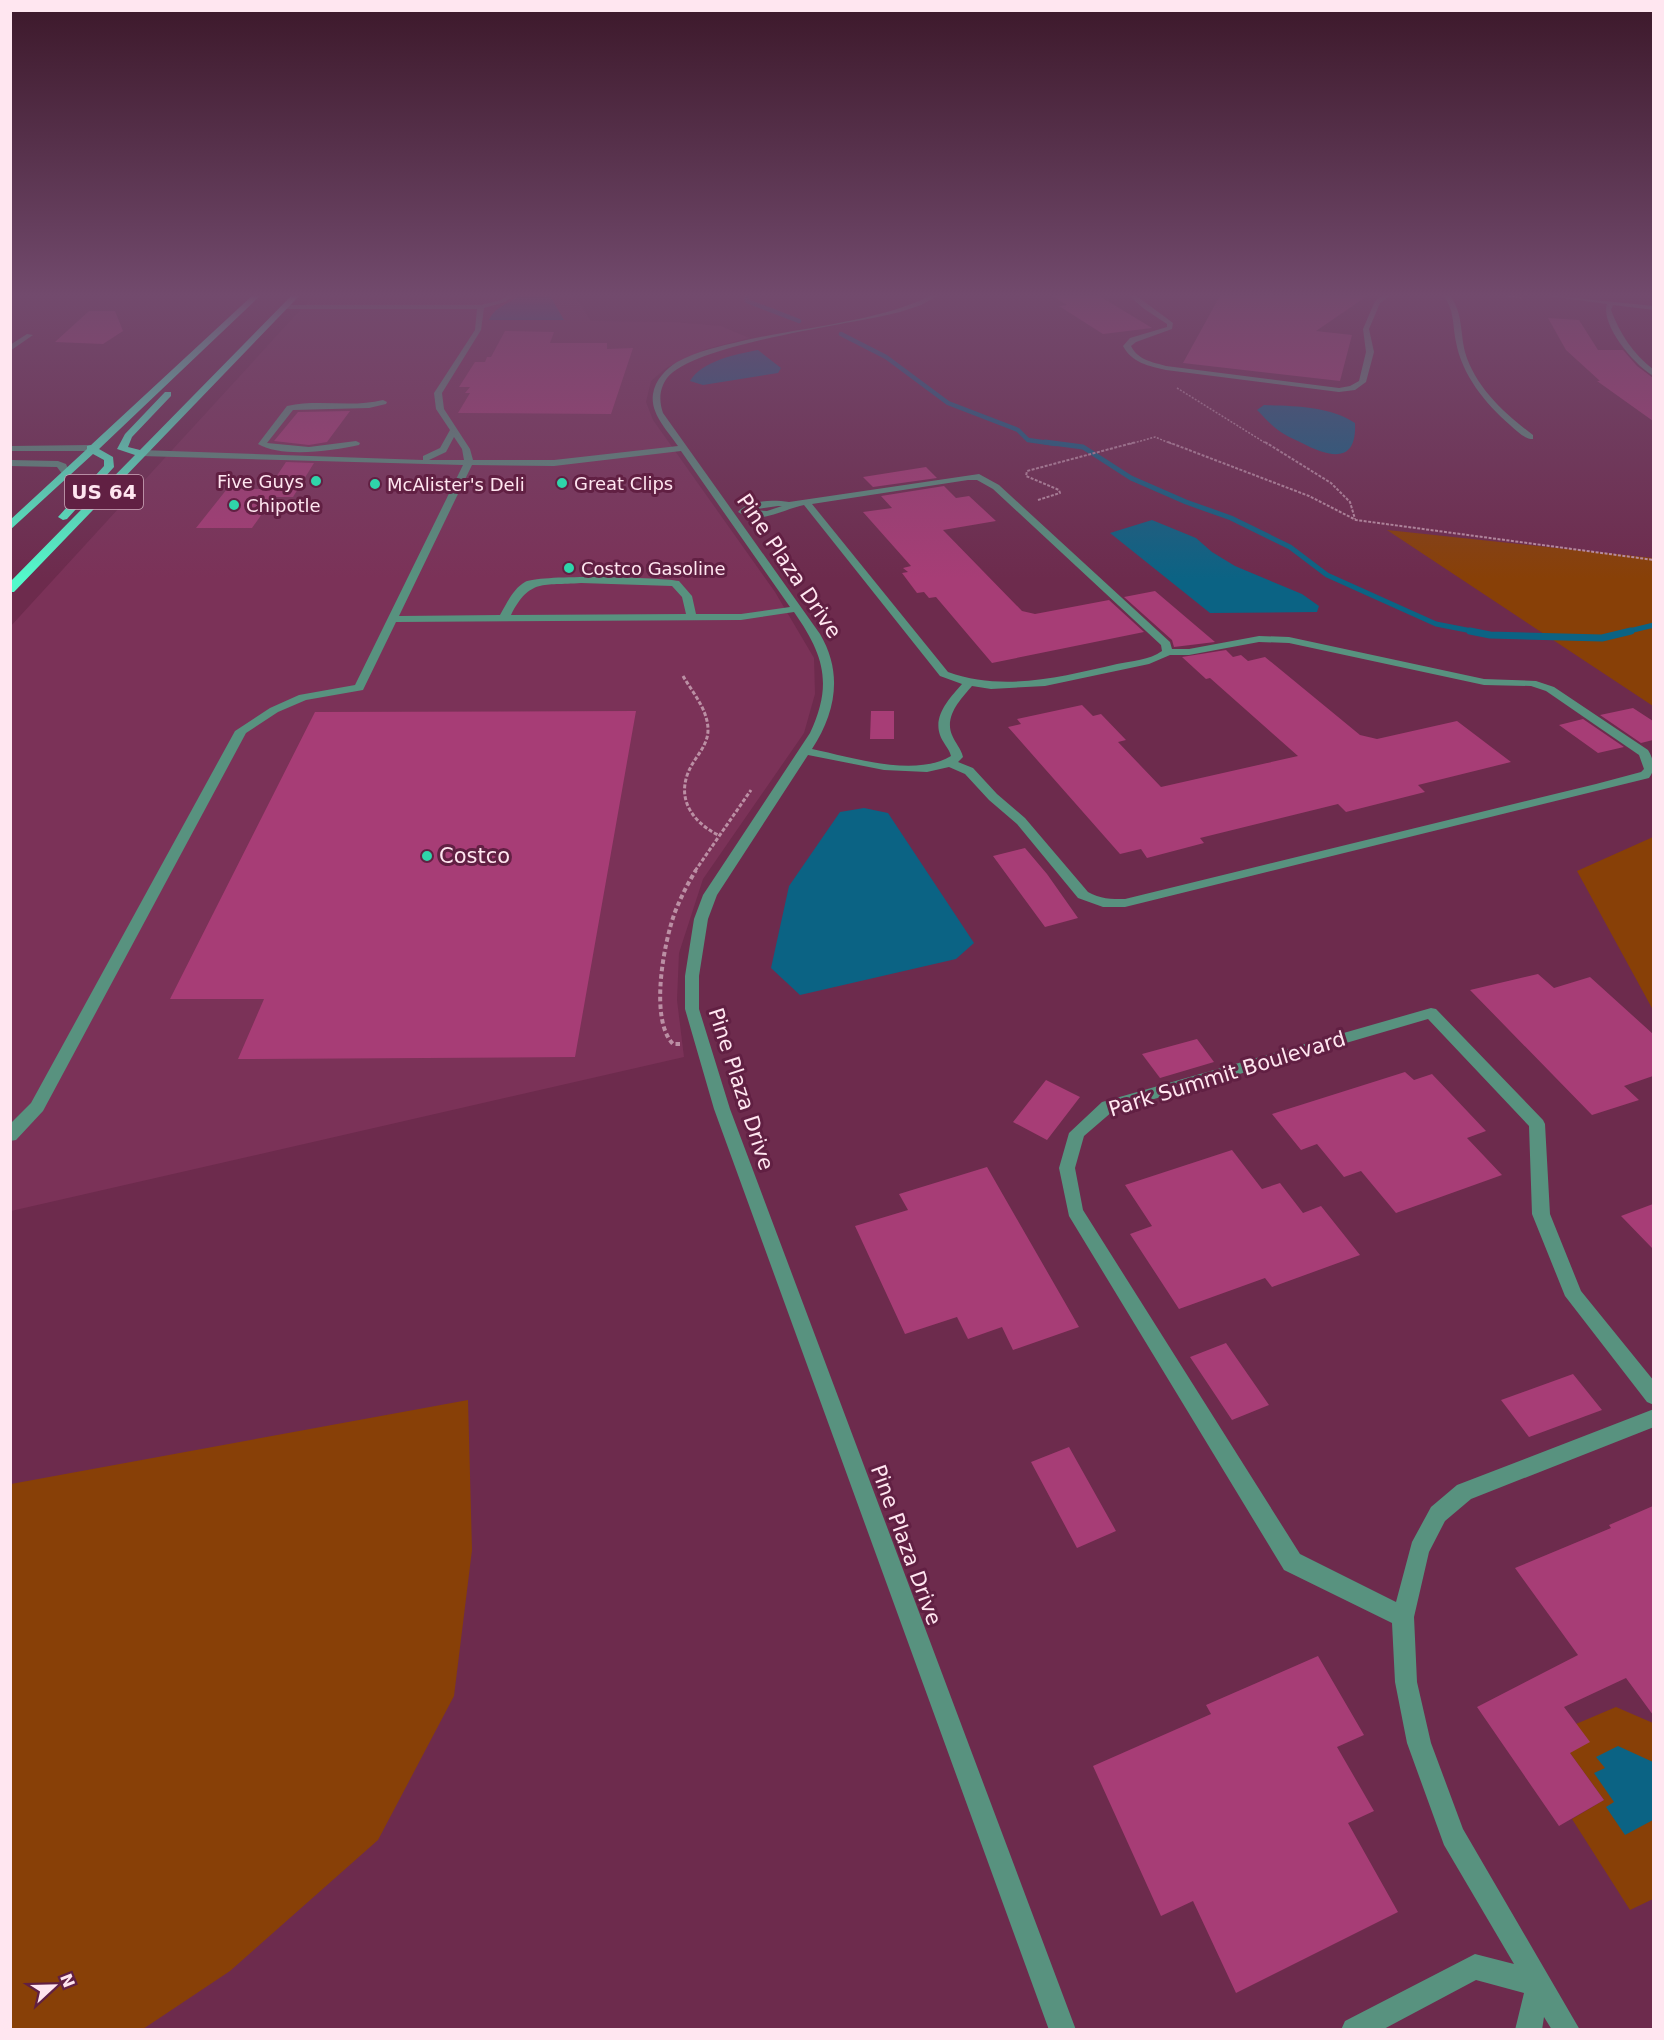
<svg xmlns="http://www.w3.org/2000/svg" width="1664" height="2040" font-family="'DejaVu Sans',sans-serif">
<style>
.built{fill:#7b3258}
.green{fill:#884007}
.water{fill:#0b6384}
.lines{fill:none;stroke-linecap:round;stroke-linejoin:round}
.stream-far2{stroke:#0b6384;stroke-width:4.5}
.stream-far1{stroke:#0b6384;stroke-width:5}
.stream{stroke:#0b6384;stroke-width:7}
.building{fill:#a73d76}
.path-far3{stroke:#bb8fa4;stroke-width:1.5;stroke-dasharray:2 1.5;stroke-linecap:butt}
.path-far2{stroke:#bb8fa4;stroke-width:2;stroke-dasharray:3 1.5;stroke-linecap:butt}
.path-far1{stroke:#bb8fa4;stroke-width:3;stroke-dasharray:4 2;stroke-linecap:butt}
.path{stroke:#bb8fa4;stroke-width:4;stroke-dasharray:4.5 3;stroke-linecap:butt}
.minor{fill:#58927f;fill-rule:evenodd}
.highway{fill:#53f9cb;fill-rule:evenodd}
.poi-dot{fill:#2fd4aa;stroke:#612043;stroke-width:2}
.labels{text-anchor:middle;dominant-baseline:central;stroke-width:6;stroke-linejoin:round;paint-order:stroke}
.far-poi-label{font-size:18px;fill:#ffe6f0;stroke:#612043;text-anchor:start}
.shield{fill:#612043;stroke:#d0abbc;stroke-width:1.5}
.shield-label{font-size:20px;font-weight:bold;fill:#ffe6f0}
.street-label{font-size:21px;fill:#ffe6f0;stroke:#612043}
.poi-label{font-size:21px;fill:#ffe6f0;stroke:#612043;text-anchor:start}
</style>
<rect width="100%" height="100%" fill="#6d2b4d"/>
<path class="built" d="M315,294H573L591,321L673,322L721,326L749,338L706,349L666,368L651,381L646,402L653,420L775,592L814,658L815,694L804,733L703,879L679,953L677,1000L684,1057L11,1211L10,627Z"/>
<path class="green" d="M1387,530L1653,558V706Z
M1653,837V1010L1577,871Z
M468,1400L472,1550L454,1696L378,1840L230,1971L143,2029H11V1484Z
M1616,1707L1653,1723V1899L1630,1910L1572,1819L1604,1800L1570,1753L1576,1724Z"/>
<path class="water" d="M521,294H549L564,320H489C495,306 510,304 521,294Z
M758,350L781,368L778,373L703,385L690,381C702,361 736,354 758,350Z
M1264,405C1293,406 1330,406 1355,423C1357,465 1329,457 1302,443C1294,439 1284,435 1278,430C1270,424 1264,417 1257,410Z
M1152,520L1196,538L1212,552L1235,566L1302,594L1319,606L1317,612L1210,613L1110,533Z
M864,808L888,813L974,943L956,959L800,995L771,968L789,886L840,812Z
M1618,1746L1653,1762V1820L1625,1835L1606,1807L1614,1802L1594,1773L1605,1768L1596,1757Z"/>
<g class="lines">
<path class="stream-far2" d="M746,294L747,301L799,321
M841,334L886,357L948,403L1018,430L1028,440L1056,444"/>
<path class="stream-far1" d="M1045,442L1083,447L1131,478L1186,502L1231,518L1290,547L1327,575L1436,624L1477,632
M1625,632L1654,625"/>
<path class="stream" d="M1470,631L1490,635L1602,638L1631,631"/>
</g>
<path class="building" d="M1049,294H1096L1152,328L1103,334L1059,306L1067,305Z
M1221,294H1370L1316,331L1352,335L1340,381L1183,363Z
M89,311H115L123,331L103,344L55,342Z
M1548,318L1579,320L1598,350H1623L1637,366L1653,378V421L1597,381H1600L1566,350Z
M505,331L554,332L550,343H607V349L633,348L611,414L458,413L470,393H465L470,387H459L475,362H485L487,357H491Z
M350,411L327,442L309,445L274,441L298,412Z
M286,462L314,463L293,497H274L252,528H196L227,489H268Z
M926,467L937,478L873,487L863,477Z
M944,486L956,498L969,496L996,521L943,530L1022,611L1035,614L1109,600L1144,632L992,663L936,597L929,598L924,592L917,593L902,573L908,572L903,568L911,566L863,512L892,508L881,496Z
M1155,591L1215,642L1174,647L1172,640L1124,597Z
M1226,650L1233,657L1241,655L1248,661L1265,657L1360,735L1377,739L1457,721L1511,762L1418,785L1425,792L1346,812L1338,804L1200,838L1204,843L1147,858L1141,849L1120,854L1008,727L1021,724L1017,719L1082,705L1093,716L1101,714L1126,740L1118,742L1161,787L1298,756L1210,678L1206,679L1182,657Z
M1633,708L1653,721V740L1641,743L1600,715Z
M636,711L575,1057L238,1059L264,999H170L315,712Z
M871,711H894V739H870Z
M1583,719L1624,747L1598,753L1559,725Z
M1025,848L1047,874L1078,918L1045,927L993,856Z
M1538,974L1554,988L1590,977L1653,1034V1076L1624,1086L1639,1100L1592,1115L1470,990Z
M1197,1039L1214,1062L1160,1078L1142,1054Z
M1405,1072L1414,1080L1432,1074L1486,1131L1467,1138L1502,1175L1396,1213L1361,1171L1344,1177L1317,1144L1301,1150L1272,1114Z
M1046,1080L1080,1097L1047,1140L1013,1122Z
M1232,1150L1262,1189L1280,1183L1303,1213L1321,1206L1360,1255L1272,1287L1265,1278L1179,1309L1130,1234L1152,1226L1125,1185Z
M987,1167L1079,1327L1013,1350L1002,1327L968,1339L957,1317L905,1334L855,1226L908,1210L899,1194Z
M1653,1204V1249L1621,1216Z
M1226,1343L1269,1405L1232,1420L1190,1357Z
M1573,1374L1602,1410L1529,1437L1501,1400Z
M1069,1447L1116,1531L1077,1548L1031,1462Z
M1653,1506V1715L1626,1678L1564,1707L1590,1742L1570,1753L1604,1800L1559,1826L1477,1707L1578,1655L1515,1568L1611,1528L1609,1525Z
M1318,1656L1364,1735L1337,1747L1374,1811L1348,1823L1398,1912L1236,1993L1193,1901L1161,1916L1093,1766L1211,1714L1206,1705Z"/>
<g class="lines">
<path class="path-far3" d="M1495,294L1522,298
M1177,388L1267,444
M1130,444L1155,437L1172,444"/>
<path class="path-far2" d="M1168,442L1309,496L1356,520L1654,560
M1265,442L1331,483L1350,502L1355,519
M1038,500L1060,493L1059,490L1026,476L1027,471L1136,442"/>
<path class="path-far1" d="M683,676C693,693 708,710 708,730C708,743 699,753 693,763C674,794 689,820 718,835
M695,871L751,790"/>
<path class="path" d="M680,1044H673C649,1019 664,942 675,912C681,897 688,883 696,870"/>
<path class="minor" d="M466,294H473L469,296Z
M509,294H516L505,302L484,308L481,330L442,393L444,409L470,449L473,460H554L678,446C668,431 650,414 653,394C655,380 666,369 677,362C697,351 721,346 742,341C802,327 880,322 934,294H941L921,305L900,312C850,325 696,343 667,378C659,389 659,401 663,413L820,634C843,673 836,712 812,749C851,757 914,778 951,756C949,748 942,742 940,735C933,715 950,698 962,684L940,676L804,505C783,509 759,526 738,512C749,499 774,500 789,502L979,474L999,485L1170,642L1172,649H1189L1259,636L1289,637L1484,679L1536,681L1554,687L1648,750C1654,760 1656,769 1649,778L1125,907H1103L1078,898L1017,824L989,800L965,774L949,767L927,772L884,770L808,755L717,895L708,919L699,976V1009L730,1109L1076,2030H1049L714,1109L685,1009V976L694,919L703,895L810,733C833,684 824,655 794,612L741,620L396,622L363,690L306,700L278,712L246,733L43,1111L16,1140L10,1141V1124L31,1103L235,731L270,708L299,695L355,685L463,465L141,456L137,453L141,450L423,460V456L440,448L450,430L436,409L434,393L475,330L477,309H285L282,307L285,305H481L501,300ZM454,437L462,449L464,460H429L446,452ZM681,451L790,607L741,614H696L692,596L679,581C659,577 539,574 525,582C513,589 507,603 500,615L399,616L472,465L554,466ZM968,480H977L993,489L1161,645L1162,651C1150,660 1131,661 1117,664C1061,677 1004,692 948,672L812,504ZM778,506H782L767,511L750,510ZM581,583L672,586L682,597L686,614L511,615C530,578 543,586 581,583ZM1259,642L1289,643L1484,685L1531,686L1546,691L1639,755L1644,769L1641,772L1596,784L1125,899C1111,899 1100,899 1088,892L1025,818L997,794L973,768L958,762L963,757C961,748 955,743 952,735C944,716 961,699 972,686L991,689L1045,686L1149,664L1170,655H1189Z
M1127,294H1134L1173,323L1172,329L1136,342L1131,346C1138,360 1152,362 1166,366L1339,388L1350,386L1359,381L1366,352L1363,329L1375,301L1385,294H1392L1380,303L1369,329L1374,352L1366,382L1355,390L1339,392L1166,370C1149,366 1132,363 1123,346L1130,338L1167,327V324L1143,308Z
M1443,294H1449C1463,312 1460,331 1465,352C1475,387 1505,414 1533,435V439C1524,439 1517,431 1510,425C1485,403 1462,375 1456,342C1452,321 1455,313 1443,294Z
M1534,294L1654,306V310L1613,305L1611,310C1620,334 1633,354 1654,370V376C1636,367 1600,325 1607,304Z
M27,334L33,335L10,351V345Z
M383,400L387,402L386,404L369,408L293,410L267,443L309,447L356,441L360,443L359,445C333,451 281,458 258,444L287,406C319,399 352,408 383,400Z
M10,446L91,445L95,448L91,451H10Z
M10,460L58,461L66,464L70,473L63,475L57,467L10,466Z
M1431,1008L1436,1009L1543,1120L1545,1124L1550,1214L1581,1291L1654,1381V1405L1647,1402L1565,1296L1532,1214L1529,1126L1428,1019L1113,1111L1084,1136L1075,1168L1083,1210L1300,1554L1396,1602L1412,1542L1431,1507L1457,1485L1654,1409V1427L1471,1499L1445,1521L1429,1552L1414,1617L1417,1682L1431,1743L1463,1829L1580,2030H1552L1544,2017L1542,2030H1515L1524,1993L1476,1980L1382,2030H1341L1345,2021L1475,1954L1514,1964L1444,1845L1407,1743L1395,1682L1392,1623L1284,1570L1069,1216L1059,1168L1069,1133L1102,1102Z"/>
<path class="highway" d="M254,294H262L99,449L113,457L114,467L67,519L63,520L58,517L104,466V460L93,454L10,530V520L87,449V446L91,445Z
M293,294H301L14,592H10V582L135,455L117,449L125,434L165,392H171V396L132,437L128,447L140,450Z"/>
</g>
<linearGradient id="sky" x2="0" y2="1"><stop stop-color="#3c182a"/><stop offset="0.51" stop-color="#724a6d"/><stop offset="1" stop-color="#724a6d" stop-opacity="0"/></linearGradient>
<rect width="1664" height="579" fill="url(#sky)"/>
<g class="poi-dot">
<circle cx="316" cy="481" r="6"/>
<circle cx="562" cy="483" r="6"/>
<circle cx="375" cy="484" r="6"/>
<circle cx="234" cy="505" r="6"/>
<circle cx="569" cy="568" r="6"/>
<circle cx="427" cy="856" r="6"/>
</g>
<g class="labels">
<g class="far-poi-label">
<text x="304" y="481" text-anchor="end">Five Guys</text>
<text x="574" y="483">Great Clips</text>
<text x="387" y="484">McAlister's Deli</text>
<text x="246" y="505">Chipotle</text>
<text x="581" y="568">Costco Gasoline</text>
</g>
<rect class="shield" x="65" y="475" width="78" height="34" rx="4.5"/>
<g class="shield-label">
<text x="104" y="492">US 64</text>
</g>
<g class="street-label">
<text transform="translate(789 566) rotate(56)">Pine Plaza Drive</text>
<text transform="translate(1227 1074) rotate(-17)">Park Summit Boulevard</text>
<text transform="translate(741 1089) rotate(72)">Pine Plaza Drive</text>
<text transform="translate(906 1545) rotate(70)">Pine Plaza Drive</text>
</g>
<g class="poi-label">
<text x="439" y="856">Costco</text>
</g>
</g>
<rect width="1664" height="2040" fill="none" stroke="#ffe6f0" stroke-width="24"/>
<g transform="translate(54 1986) rotate(68)" stroke="#612043" stroke-width="4.5" paint-order="stroke">
<path d="M0-4.5L10 22L0 15L-10 22Z" fill="#ffe6f0"/>
<text y="-9" font-size="16" font-weight="bold" text-anchor="middle" fill="#ffe6f0">N</text>
</g>
</svg>
